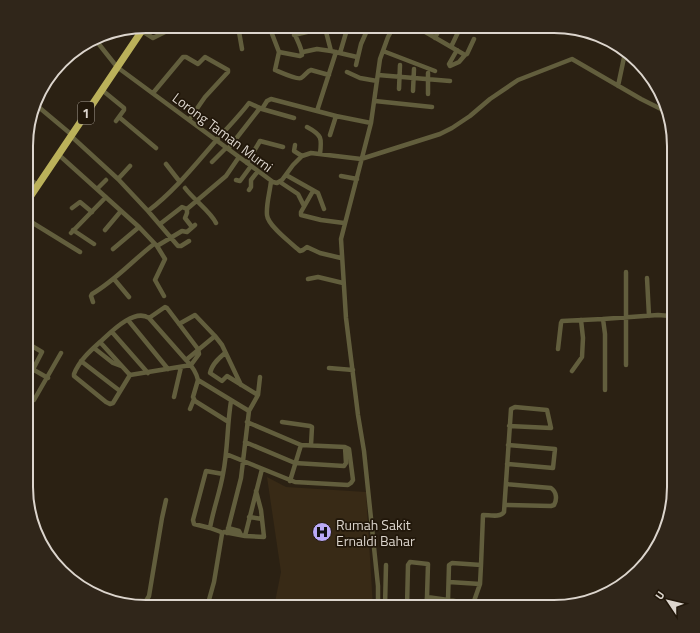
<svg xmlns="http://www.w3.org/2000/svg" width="700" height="633" font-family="'Titillium Web',sans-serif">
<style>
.built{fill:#382a16}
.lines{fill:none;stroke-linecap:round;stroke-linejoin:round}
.minor{stroke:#625e3d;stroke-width:4.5}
.highway{stroke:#bbb15a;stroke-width:7}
.labels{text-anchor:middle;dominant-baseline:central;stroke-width:3.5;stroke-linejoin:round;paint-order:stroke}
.shield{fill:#21170a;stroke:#a49c92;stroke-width:1}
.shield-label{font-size:13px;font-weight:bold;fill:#dcd5cd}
.street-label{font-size:14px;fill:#dcd5cd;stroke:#21170a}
.poi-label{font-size:14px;fill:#dcd5cd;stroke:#21170a;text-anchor:start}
.rim{fill:none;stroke:#dcd5cd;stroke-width:2}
</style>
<rect width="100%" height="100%" fill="#2b2113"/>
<path class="built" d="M267,477L286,487L366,492L373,607H274L281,572Z"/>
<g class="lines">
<path class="minor" d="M238,26L242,49
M269,26L279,52L275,70C280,72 297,80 301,78C305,76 307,71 311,70L329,75
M415,26L465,55L467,54L474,39
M325,28L331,51L357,57
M142,31L153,38L177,26
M294,35L332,26
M435,38L441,26
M98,43L117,67L273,182L277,183L282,180L293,165L302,156L311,153L361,159L440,134L452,128L470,116L490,99L518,80L572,59L641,99L667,112
M451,47L461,26
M457,50L449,64L450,66L459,62L465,55
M383,51L435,71
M279,52L300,56L302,55C302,46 294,36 292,26
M303,52L317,49L331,51
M340,53L348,26
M356,65L361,44L369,26
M347,72L360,78L377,81
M378,75L450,81
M618,86L625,53
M399,89L400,65
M41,90L78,49
M102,90L124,108V110L116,121
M413,91L414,69
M153,93L183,57H186L198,64L205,57L228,70V72L205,97L189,120
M428,94V73
M375,101L432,107
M35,104L72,135
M262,109L267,101L271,99L336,116L371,123
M317,111L336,52
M119,117L156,148
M307,127C322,135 322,138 320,154
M330,135L336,116
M71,136L118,179L148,211L178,246H181L189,241
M295,145L294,151L302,156
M28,146L31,150
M228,149L260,108
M59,155L139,227L113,249
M212,162L226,148
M247,163L260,141L283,147
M166,164L180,182
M286,175L318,193L324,209
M341,176L357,179
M28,178L38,185
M118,179L130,166
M236,180L240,181L251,166
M271,181C270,192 266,204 267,215C268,226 291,243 300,251L303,250L307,247L320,253L341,258
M280,182L298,194L304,206
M185,188C194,200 211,212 216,223
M97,189L106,180
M249,190L251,187V180L258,171
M313,191L301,212V215L321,220L344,223
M72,208L80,202L92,212
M187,209V213L185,218L192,227
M148,211C176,190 198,161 221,135C230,125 240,115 249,103L262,109L294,118
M28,220L80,252
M160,224L182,207L187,209L226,176L239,157
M139,227L157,246L182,231L187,232L195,225
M73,230L94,244
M105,230L121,211
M71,233L106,197
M157,246L165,259L155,280L164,296
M647,278L649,316
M114,279L129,297
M308,279L318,277L343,283
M93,302L91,296L92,294C116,280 133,260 154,244
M673,316H671V380L674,384
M149,318L165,307L167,308L198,349L199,354L191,365L130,375L100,342C111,332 134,308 149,318L186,360C192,366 196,371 198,380L249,411L241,478L227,533
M128,320L168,369
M179,324L195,315L215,336
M112,332L148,373
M100,342C90,351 79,361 74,374V376L106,402L110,404L113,403L130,375
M94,348L113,363L121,366
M558,349L561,323L562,321L603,319
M225,353C219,358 212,364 210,373L222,381L227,376L258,395L249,411
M186,360L215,336L222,345L241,385
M81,361L120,391
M626,365V272
M27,366L48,378
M329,368L353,370
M572,371L582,357L583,338L581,320
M198,380L193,397L195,401L227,421
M27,381L42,352L27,343
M605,390V334L603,319L658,315L671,316L672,261
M258,395L260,377
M27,397L34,400L61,353
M174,397L181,367
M190,409L194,399
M282,422L310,426L312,427L311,445
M245,442L295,463L344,466L346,463L345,447L301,445L247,422
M226,454L295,482L348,485L351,483L353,480L349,449L345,447
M507,464L553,468L555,449L508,445
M290,481L301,445
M505,505L551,506L554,505C557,500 557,492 551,488L506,484
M249,517L262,519
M210,528L194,524L193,520L206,471L223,474
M228,528L239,531L241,535
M224,532L245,536L262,469
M245,536L264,537L261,510L256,491
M481,565L483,515C490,515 500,518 504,512L511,409L515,407L547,410L551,428L509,426
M449,582L480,584
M143,606L149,596L162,518L166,500
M207,607L214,582L222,534L221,532L210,528C213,510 220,492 223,474C228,450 227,425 231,401
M378,607V586L364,451L358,415L346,318L341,239L371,123L380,59L388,37L394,26
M385,607L386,565
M407,607L408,565L410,562L428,564L427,597
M426,607L427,597L448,600V607
M472,607L473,604L480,584L481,565L452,563L449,565L448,600L473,604"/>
<path class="highway" d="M28,200L145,26"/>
</g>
<defs>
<symbol id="hospital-disc" viewBox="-11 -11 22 22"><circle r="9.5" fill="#baaaf6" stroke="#21170a"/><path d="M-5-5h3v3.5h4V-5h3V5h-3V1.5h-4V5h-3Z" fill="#111"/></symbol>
</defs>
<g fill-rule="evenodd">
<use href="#hospital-disc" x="311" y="521" width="22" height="22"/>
</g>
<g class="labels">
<rect class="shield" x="78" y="102" width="16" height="22" rx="3"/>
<g class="shield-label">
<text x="86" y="113">1</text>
</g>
<g class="street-label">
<text transform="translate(223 132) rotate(37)">Lorong Taman Murni</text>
</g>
<g class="poi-label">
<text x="336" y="524">Rumah Sakit<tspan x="336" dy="16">Ernaldi Bahar</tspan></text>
</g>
</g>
<path d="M0 0H700V633H0ZM146 33H554A113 113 0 0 1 667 146V487A113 113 0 0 1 554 600H146A113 113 0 0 1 33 487V146A113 113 0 0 1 146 33Z" fill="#30261a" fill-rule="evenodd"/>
<path class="rim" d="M146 33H554A113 113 0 0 1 667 146V487A113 113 0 0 1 554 600H146A113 113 0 0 1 33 487V146A113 113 0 0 1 146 33Z"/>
<g transform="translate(668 601) rotate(305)" stroke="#21170a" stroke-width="3" paint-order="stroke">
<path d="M0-3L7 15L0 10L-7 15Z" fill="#dcd5cd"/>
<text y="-6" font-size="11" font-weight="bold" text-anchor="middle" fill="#dcd5cd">U</text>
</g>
</svg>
